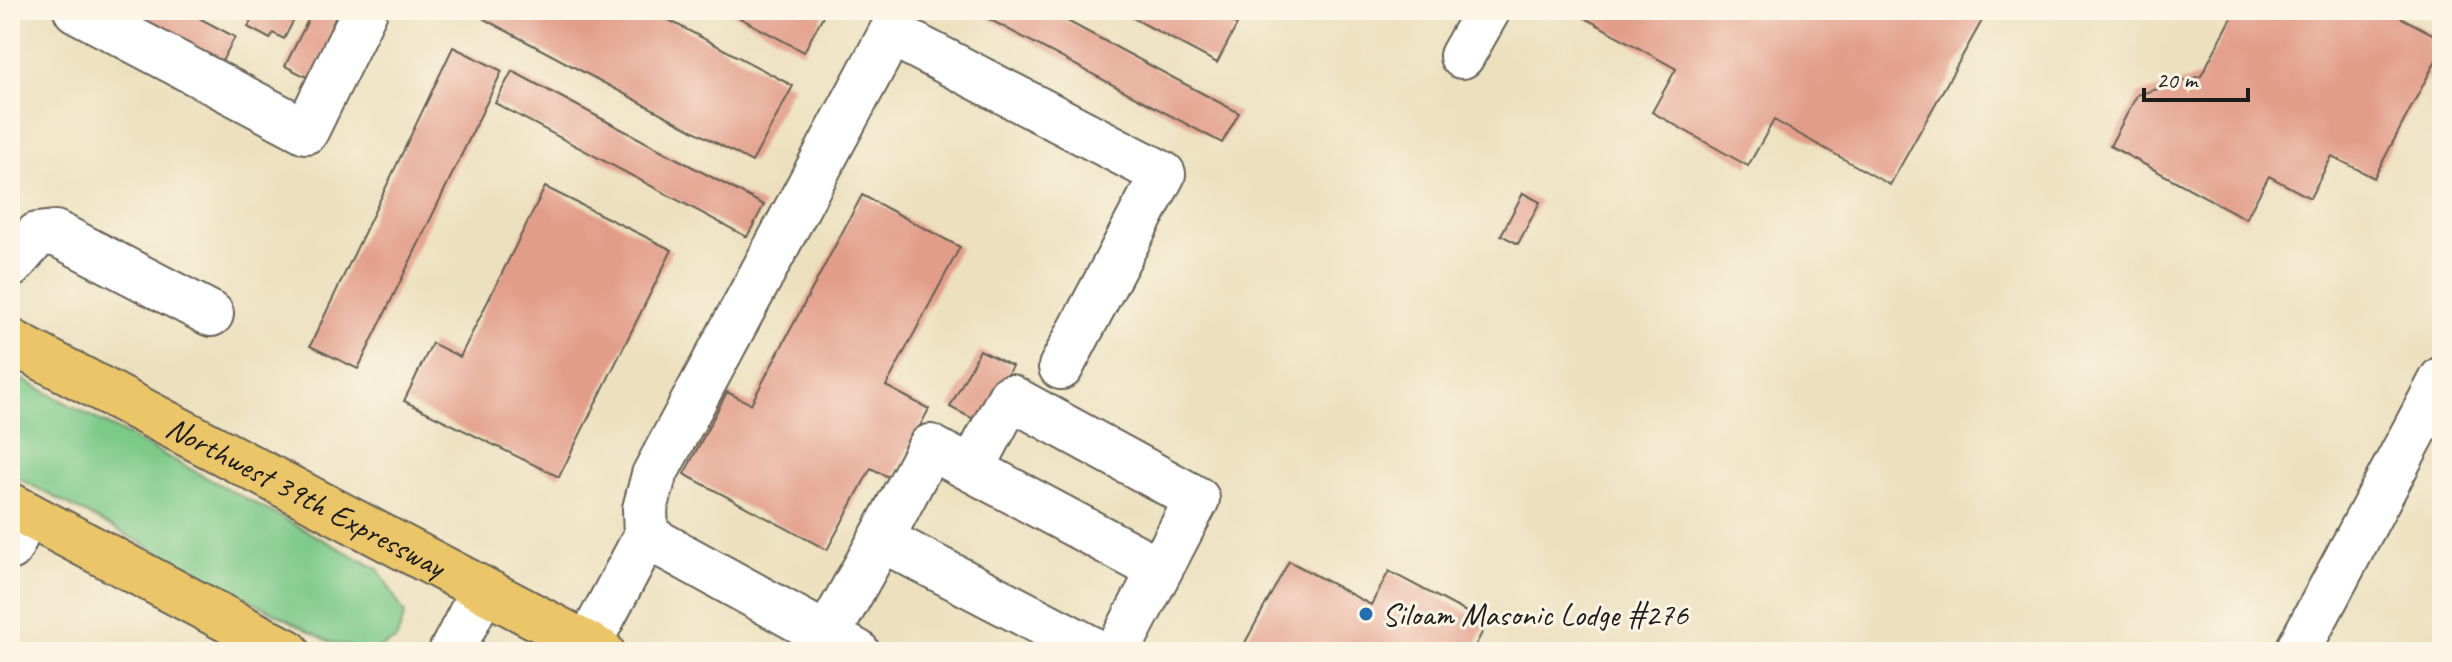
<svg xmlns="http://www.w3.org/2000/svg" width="2452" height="662" font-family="Caveat,sans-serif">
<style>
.green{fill:#7bc988;stroke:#4c7252;stroke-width:2}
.building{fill:#e29d89}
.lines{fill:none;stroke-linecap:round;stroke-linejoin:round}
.minor-casing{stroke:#656155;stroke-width:48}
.highway-casing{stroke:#656155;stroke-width:48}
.minor{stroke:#fff;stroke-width:44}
.highway{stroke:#ebc669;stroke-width:44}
.poi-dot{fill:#1f6fb2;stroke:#fcf5e5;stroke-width:3}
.labels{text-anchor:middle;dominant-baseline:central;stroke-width:6;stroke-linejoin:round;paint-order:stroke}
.street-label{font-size:32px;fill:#1c1c1c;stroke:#fcf5e5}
.poi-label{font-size:32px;fill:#1c1c1c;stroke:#fcf5e5;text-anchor:start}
</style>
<rect width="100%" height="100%" fill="#fcf5e5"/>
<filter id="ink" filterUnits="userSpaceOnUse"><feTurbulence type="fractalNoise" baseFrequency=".0125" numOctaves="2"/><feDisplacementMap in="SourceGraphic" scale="16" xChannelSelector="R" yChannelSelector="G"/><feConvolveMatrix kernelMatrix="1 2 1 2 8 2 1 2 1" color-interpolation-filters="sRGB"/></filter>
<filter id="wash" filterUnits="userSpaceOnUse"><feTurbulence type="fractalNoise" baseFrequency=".006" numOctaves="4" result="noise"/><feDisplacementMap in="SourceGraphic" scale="32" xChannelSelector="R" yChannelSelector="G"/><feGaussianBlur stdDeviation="1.8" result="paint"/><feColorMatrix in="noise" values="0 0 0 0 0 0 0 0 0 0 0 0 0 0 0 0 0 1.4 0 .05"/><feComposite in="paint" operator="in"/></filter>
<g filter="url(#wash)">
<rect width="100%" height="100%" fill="#ece0be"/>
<path class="green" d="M10,373L378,569L405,614L396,640L372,651L330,642L10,474Z"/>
<g id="blocks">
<path class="building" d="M121,10H184L235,37L221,63Z
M230,10H299L284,39L273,33L270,39L248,27L251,21Z
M313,10H347L312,80L285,66Z
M489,10H650L793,86L752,162L484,19Z
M725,10H826L804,52Z
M972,10H1047L1239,113L1222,143Z
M1118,10H1210L1237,25L1217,63Z
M1571,10H1988L1890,185L1774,120L1748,166L1652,112L1676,69Z
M2236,10H2281L2288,13L2290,10H2387L2442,39V49L2374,178L2332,156L2310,198L2269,176L2246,219L2110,146L2137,95L2201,76Z
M453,47L502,71L358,369L310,346Z
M512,71L764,205L747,237L495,103Z
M545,187L672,250L559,477L404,401L432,343L460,357Z
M1523,193L1540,202L1518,244L1501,235Z
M862,195L960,247L886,386L929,409L892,479L871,468L827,550L684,474L727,392L751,404Z
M980,350L1012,366L981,423L950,407Z
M1289,561L1371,605L1389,571L1487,623L1472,652H1240Z"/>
</g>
</g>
<g filter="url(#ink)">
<use href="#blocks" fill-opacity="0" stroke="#656155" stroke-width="2"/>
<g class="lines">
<defs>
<path id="minor" d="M76,10L306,131L365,10
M1462,56L1488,10
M10,266L37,235L55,233L211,314
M972,469L1010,397L1197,499L1117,652
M646,536L645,509L654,475L891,33L1163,174L1061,367
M881,539L930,447L1160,570
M10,548L27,514
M827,636L881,539L1098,652
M588,645L646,536L857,652
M451,652L483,590
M2297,652L2442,379"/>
<g id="highway">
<path id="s1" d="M10,341L602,652"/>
<path d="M10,505L288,652"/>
</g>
</defs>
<use href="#minor" class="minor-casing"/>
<use href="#highway" class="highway-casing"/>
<use href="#minor" class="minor"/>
<use href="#highway" class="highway"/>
</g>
</g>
<circle class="poi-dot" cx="1366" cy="614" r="8"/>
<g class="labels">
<g class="street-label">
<text stroke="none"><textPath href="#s1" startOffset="334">Northwest 39th Expressway</textPath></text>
</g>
<g class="poi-label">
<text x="1382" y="614">Siloam Masonic Lodge #276</text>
</g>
</g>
<rect width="2452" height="662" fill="none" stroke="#fcf5e5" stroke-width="40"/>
<path d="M2144 88v12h104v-12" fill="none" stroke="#1c1c1c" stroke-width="4"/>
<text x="2156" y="88" font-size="24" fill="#1c1c1c" stroke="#fcf5e5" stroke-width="6" paint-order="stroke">20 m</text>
</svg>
